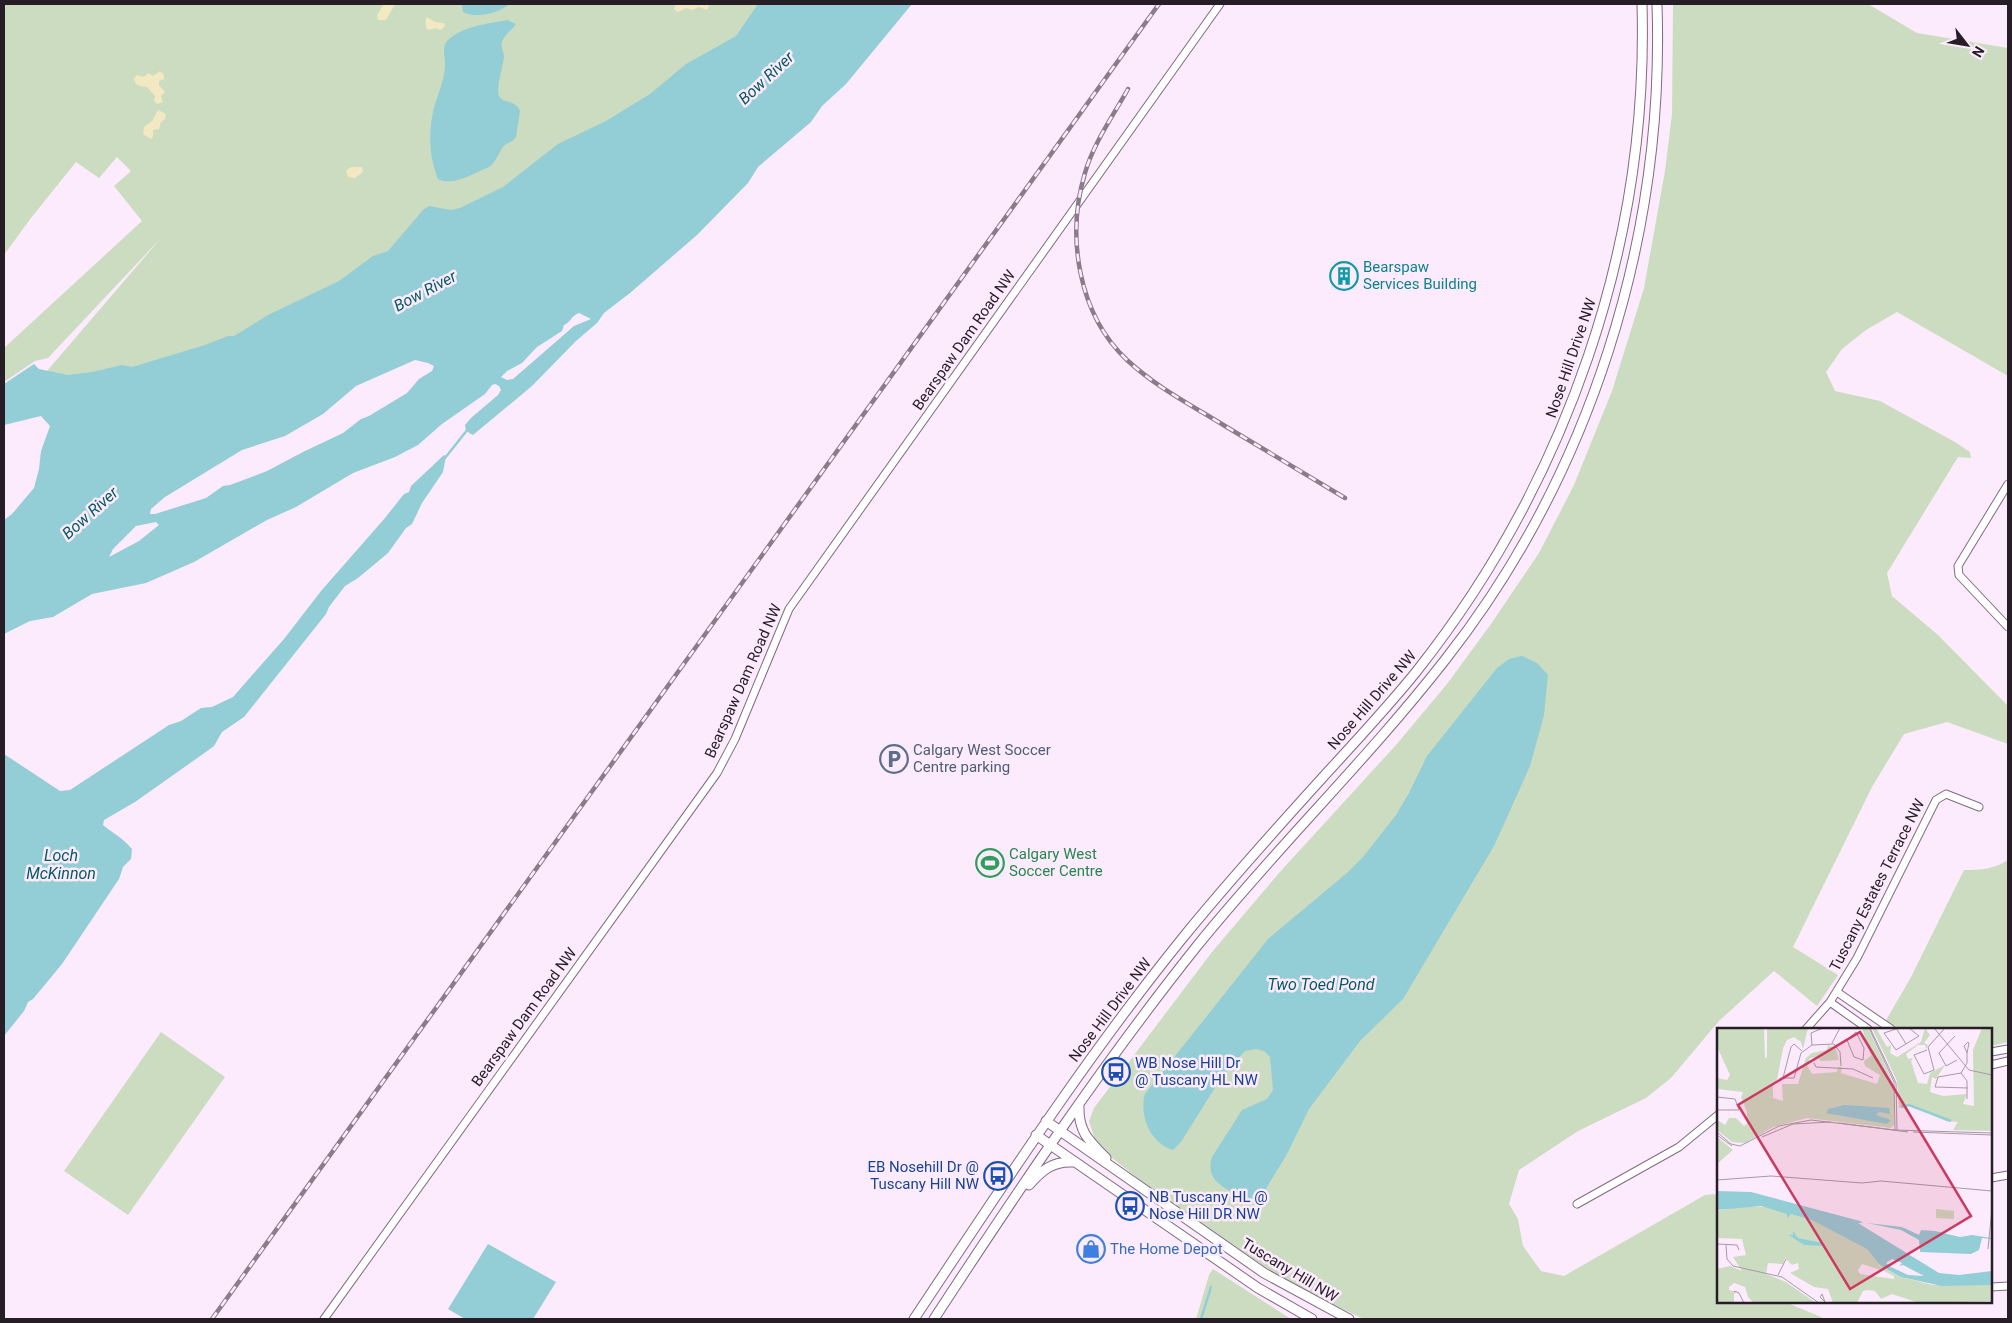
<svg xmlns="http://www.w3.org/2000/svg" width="2012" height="1323" font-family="Roboto,sans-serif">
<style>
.green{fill:#ccdcc1}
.sand{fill:#f2e8c2}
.water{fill:#93cdd6;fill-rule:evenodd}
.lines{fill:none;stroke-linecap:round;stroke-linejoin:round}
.stream{stroke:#93cdd6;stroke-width:2.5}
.minor-casing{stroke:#826a82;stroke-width:9}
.tertiary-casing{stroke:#826a82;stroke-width:11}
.minor{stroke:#fff;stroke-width:7}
.tertiary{stroke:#fff;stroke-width:9}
.rail-casing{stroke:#8a7c8a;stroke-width:4.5}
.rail{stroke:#fcebfc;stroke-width:2.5;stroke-dasharray:8;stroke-linecap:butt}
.labels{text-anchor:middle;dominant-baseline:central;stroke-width:5;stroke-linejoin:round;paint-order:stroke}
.culture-label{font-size:15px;fill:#0d838f;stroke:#fcebfc;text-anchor:start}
.street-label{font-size:15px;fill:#271d27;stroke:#fcebfc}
.service-label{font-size:15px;fill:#4e5e75;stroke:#fcebfc;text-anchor:start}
.leisure-label{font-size:15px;fill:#27864d;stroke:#fcebfc;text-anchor:start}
.transit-label{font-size:15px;fill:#164399;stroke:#fcebfc;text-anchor:start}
.shop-label{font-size:15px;fill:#366cbe;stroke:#fcebfc;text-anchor:start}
.water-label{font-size:16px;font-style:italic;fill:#055b65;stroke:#fcebfc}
.inset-river{fill:none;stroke:#93cdd6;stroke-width:2.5}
.inset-road{fill:none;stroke:#a799a7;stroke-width:1}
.view{fill:#cb3b60;fill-opacity:0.15;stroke:#cb3b60;stroke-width:2.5}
.inset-edge{fill:none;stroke:#271d27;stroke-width:2.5}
</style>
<rect width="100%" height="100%" fill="#fcebfc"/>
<path class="green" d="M4,4H776L737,46L494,201L251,338L111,380L41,378L161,238L48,358L35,361L4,382V348L142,221L114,186L131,171L117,157L99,178L76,162L31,218L4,255Z
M1673,4H1868L1917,33L2008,48V376L1897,312L1866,330L1842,349L1826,372L1835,391L1880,401L1955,442L1970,452L1971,458L1958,457L1887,573L1892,596L1938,635L2008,706V744L1947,722L1904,734L1872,787L1793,947L1838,975L1817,1006L1774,971L1719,1021L1671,1078L1646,1098L1578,1131L1519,1170L1509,1204L1518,1219L1523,1246L1541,1271L1564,1276L1705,1195L1714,1194L1718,1196V1302H1785L1826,1319H1364L1322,1300L1284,1280L1150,1188L1097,1146L1089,1121L1094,1108L1212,952L1279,873L1396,745L1447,684L1491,624L1539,553L1574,485L1612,391L1644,288L1665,171L1672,114Z
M2008,860V1042L1991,1046V1029H1896L1885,1022L1910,979L1964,870C1980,870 1995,869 2008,860Z
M161,1032L225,1077L128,1215L64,1171Z
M1213,1269L1291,1319H1196L1209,1275Z"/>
<path class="sand" d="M384,4H393L394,6L386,20H378L377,15Z
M676,4H710L707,10L699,7L692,10L686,8L678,12L674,9Z
M427,17L435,22L444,23L445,26L441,30L436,28L428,30C425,28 425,20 427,17Z
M160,71L164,75V79L159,81V85L165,92L161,96L163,102L157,104L154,101L155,96L147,87C141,86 135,87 134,78L137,75L144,77L148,73L153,76Z
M158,110L166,114L165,119L161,122L159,129L153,130V137L151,139L143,134L144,127L152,121Z
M351,167H362L363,172L355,178L348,177L346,171Z"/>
<path class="water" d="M462,4H509C500,13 475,19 463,12Z
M758,4H912L846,84L822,106L811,122L758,167L748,183L697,235L630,293L604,313L597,323L576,341L532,386L473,435L466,431L465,425L471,418L498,395L501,390L499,386L495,384L492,385L485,394L442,424L418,445L395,457L353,473L296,507L267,520L194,562L146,583L92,594L53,617L30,621L4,634V520L12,514L34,488L39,469L41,451L50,426L41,416L4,425V384L34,364L39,369L68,375L92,372L122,365L132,367L205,345L228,336H234L268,315L339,281L373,256L388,251L423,210L429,206L451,210L460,208L503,187L558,144L606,121L650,94L686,64L736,36ZM579,313L591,319L574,326L513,379L507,380L501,377L507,371L522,363L537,347L562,331L564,325C571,322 571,316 579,313ZM415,360L428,363L434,366L432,371L419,379L407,393L369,416L361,419L343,433L303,452L267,471L230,485L223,486L206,498L155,514H150L151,509L165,497L242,450L285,436L323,414L356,386ZM156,522L159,525L139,541L109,557L113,549L136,526Z
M507,20L516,24C512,30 504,35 502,42C500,47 504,52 504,57C503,67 496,86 499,96C502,103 516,100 520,111L516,137C512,143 507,142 503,147C498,154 496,162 489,167C473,173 454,187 438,179C429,157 428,131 434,108C438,94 444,81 445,67C446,59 441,48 447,41C462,26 487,24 507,20Z
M444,455L446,456L443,472L422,503L412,524L406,528L388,553L358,578L345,586L329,607L326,614L244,717L222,732L214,746L203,754L135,802L104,820L103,825C114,834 123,838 132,849L131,859L123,867L119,879L62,964L33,999L28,1002L24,1011L4,1036V754L60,791L70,790L169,725L181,721L201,708L212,707L233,697L284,639L321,591L385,518L404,494L409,492L411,486Z
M1522,656L1537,663L1548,675L1544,715L1530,766L1494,846L1403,999L1360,1041L1309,1109L1287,1154L1264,1192L1257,1198L1247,1200C1228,1189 1204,1183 1212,1157L1242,1110L1267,1099L1273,1090L1270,1057L1264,1051L1256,1049L1245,1051L1223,1075L1181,1142L1173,1150C1150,1143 1139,1116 1145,1094L1268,939L1347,873L1363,857L1396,815L1409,793L1427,756L1497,668L1509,659Z
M488,1244L556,1282L533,1319H465L448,1309Z"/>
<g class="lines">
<path class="stream" d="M445,458L468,429
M1201,1319L1211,1287"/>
<defs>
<path id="minor" d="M2008,484L1958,566L1959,575L2008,627
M1837,992L1891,1029
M1830,1002L1868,1029
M1806,1029L1830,1002L1857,958L1936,800L1946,794L1979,807
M1991,1052L2008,1049
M1991,1065L2008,1061
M1991,1178L2008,1175
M1577,1204L1679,1147L1718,1115
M1991,1287L2008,1286
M324,1319L717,773L735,739L789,609L1220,4"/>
<path id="tertiary" d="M1079,1105C1078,1131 1088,1140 1106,1158
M1046,1121L1264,1273L1349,1319
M1036,1135L1258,1288L1312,1319
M1029,1185C1042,1170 1053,1161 1073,1162
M914,1319C1000,1190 1084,1060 1181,940C1227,883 1275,830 1324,776C1355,742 1387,708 1416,672C1566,483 1649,245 1642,4
M934,1319C1017,1192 1102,1065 1197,946C1276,848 1367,760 1445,660C1590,476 1665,238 1657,4"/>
</defs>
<use href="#minor" class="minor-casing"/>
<use href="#tertiary" class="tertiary-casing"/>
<use href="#minor" class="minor"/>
<use href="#tertiary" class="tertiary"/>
<defs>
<path id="rail" d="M1128,89C1113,116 1093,144 1085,173C1066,236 1078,314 1127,360C1156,387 1191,405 1225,426C1265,450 1305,474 1345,498
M212,1319L1159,4"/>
</defs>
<use href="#rail" class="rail-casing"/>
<use href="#rail" class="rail"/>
</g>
<defs>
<symbol id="building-ring" viewBox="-11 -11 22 22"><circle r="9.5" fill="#fcebfc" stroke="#0f9aa8" stroke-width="1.5"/><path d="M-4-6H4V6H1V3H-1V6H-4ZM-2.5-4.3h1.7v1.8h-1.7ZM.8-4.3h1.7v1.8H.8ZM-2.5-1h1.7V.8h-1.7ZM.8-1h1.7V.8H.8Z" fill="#0f9aa8"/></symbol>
<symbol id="parking-ring" viewBox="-11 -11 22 22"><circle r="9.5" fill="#fcebfc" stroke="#5c6f8a" stroke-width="1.5"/><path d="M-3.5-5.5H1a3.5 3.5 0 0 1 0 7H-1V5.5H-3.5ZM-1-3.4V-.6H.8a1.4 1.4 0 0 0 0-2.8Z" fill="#5c6f8a"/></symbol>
<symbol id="stadium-ring" viewBox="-11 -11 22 22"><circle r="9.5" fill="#fcebfc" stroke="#2e9e5b" stroke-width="1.5"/><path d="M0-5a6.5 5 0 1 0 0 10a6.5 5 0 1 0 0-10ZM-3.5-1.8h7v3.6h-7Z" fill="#2e9e5b"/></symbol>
<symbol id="bus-ring" viewBox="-11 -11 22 22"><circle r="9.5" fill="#fcebfc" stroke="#1a4fb4" stroke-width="1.5"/><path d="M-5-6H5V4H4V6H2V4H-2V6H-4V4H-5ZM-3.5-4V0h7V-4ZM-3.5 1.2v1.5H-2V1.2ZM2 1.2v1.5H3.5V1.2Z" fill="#1a4fb4"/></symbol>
<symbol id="shop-ring" viewBox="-11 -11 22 22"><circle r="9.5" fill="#fcebfc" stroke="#3f7fe0" stroke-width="1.5"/><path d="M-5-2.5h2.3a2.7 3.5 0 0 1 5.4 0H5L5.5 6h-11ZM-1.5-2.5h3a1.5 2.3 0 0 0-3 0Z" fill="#3f7fe0"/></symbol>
</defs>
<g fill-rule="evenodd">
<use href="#building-ring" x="1328" y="260" width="32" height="32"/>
<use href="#parking-ring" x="878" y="743" width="32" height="32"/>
<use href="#stadium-ring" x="974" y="847" width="32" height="32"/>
<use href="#bus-ring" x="1100" y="1056" width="32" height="32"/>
<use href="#bus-ring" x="982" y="1160" width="32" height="32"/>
<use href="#bus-ring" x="1114" y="1190" width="32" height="32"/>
<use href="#shop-ring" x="1075" y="1233" width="32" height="32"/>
</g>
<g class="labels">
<g class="culture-label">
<text x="1363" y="267">Bearspaw<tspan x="1363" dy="17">Services Building</tspan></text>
</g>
<g class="street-label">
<text transform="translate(964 340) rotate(-55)">Bearspaw Dam Road NW</text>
<text transform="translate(1571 358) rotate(-71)">Nose Hill Drive NW</text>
<text transform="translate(743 681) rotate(-66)">Bearspaw Dam Road NW</text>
<text transform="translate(1372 700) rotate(-49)">Nose Hill Drive NW</text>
<text transform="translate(1877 885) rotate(-63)">Tuscany Estates Terrace NW</text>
<text transform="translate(1110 1010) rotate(-53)">Nose Hill Drive NW</text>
<text transform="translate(524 1017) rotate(-54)">Bearspaw Dam Road NW</text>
<text transform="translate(1290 1270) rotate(31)">Tuscany Hill NW</text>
</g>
<g class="service-label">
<text x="913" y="750">Calgary West Soccer<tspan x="913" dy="17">Centre parking</tspan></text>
</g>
<g class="leisure-label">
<text x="1009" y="854">Calgary West<tspan x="1009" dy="17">Soccer Centre</tspan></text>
</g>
<g class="transit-label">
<text x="1135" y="1063">WB Nose Hill Dr<tspan x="1135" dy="17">@ Tuscany HL NW</tspan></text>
<text x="979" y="1167" text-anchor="end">EB Nosehill Dr @<tspan x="979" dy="17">Tuscany Hill NW</tspan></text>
<text x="1149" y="1197">NB Tuscany HL @<tspan x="1149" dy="17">Nose Hill DR NW</tspan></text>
</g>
<g class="shop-label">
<text x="1110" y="1249">The Home Depot</text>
</g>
<g class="water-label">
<text transform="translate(766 78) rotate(-43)">Bow River</text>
<text transform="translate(425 291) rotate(-28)">Bow River</text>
<text transform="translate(90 513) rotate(-42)">Bow River</text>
<text x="61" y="855">Loch<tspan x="61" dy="18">McKinnon</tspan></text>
<text x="1321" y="984">Two Toed Pond</text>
</g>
</g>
<g transform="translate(1717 1028)">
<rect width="275" height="275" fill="#fcebfc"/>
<path d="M0,0H47L48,30L50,29V0H91L86,21L84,14L77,9L70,12L66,20L60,52L56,55V70L66,73L65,56H81L89,30L95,25L110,22L111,17L119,21L122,32L104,33L100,29L93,30L90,37L95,46L120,44L121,39H125L124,45L160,56L163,47L148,38L147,33L154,28L145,0H151L177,57V97L174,100L90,90L56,99L28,115L15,114L0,102V92L8,97L12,90H19L27,98L30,96V84L24,69L26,64L0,61V50L10,52L13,47L1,21ZM155,0H159L170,19L174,17L173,25L180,29L204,14L208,0L213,7L207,15L211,17L209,21L208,17H201L189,26L191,31L196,30L194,33L201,55L210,56L213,45L228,37L219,51L215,49L213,64L226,68L250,66L246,76L257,78L256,22L265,0H275V103L236,102L241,94L229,93L192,77L182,80L180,53ZM0,109L16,122L0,136ZM27,178L48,179L96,191L150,220L165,237H161L184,249L216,257H275V273L202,275L175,266L164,271L158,263L151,262L146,263L140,275H116L111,261L97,259L73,245L82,241L81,235L75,237L68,230L66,236L51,235L49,246L69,254L99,275H37L31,269L28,259L17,255L12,259V262L20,264L17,266V275H0V241L13,238L25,243L16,229L29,227L25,211L0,210V183ZM145,236L167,243L177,248V251L143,246L141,242ZM219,181L237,183V191L219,190Z" fill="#ccdcc1" fill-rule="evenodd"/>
<path d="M128,77L172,80L173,86L162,84L159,87L174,92L170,96L109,85L111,81ZM0,163L34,164L143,193L146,195H141L222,245L242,247L275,243V257L225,258L184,249L164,238L150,221L95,192L74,186L70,190V186L44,178L0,182ZM175,231L185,235L182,238L186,237L207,248L191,247L174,239L169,235ZM150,195L185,199L202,207L204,202L218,203L243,209L255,207L275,210V211L265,210L262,222L254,226L203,224L202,212L184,202ZM76,203L81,210L105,215L108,218L87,217L72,207H76Z" fill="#93cdd6" fill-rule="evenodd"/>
<path class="inset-river" d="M184,79L192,77L234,93"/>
<path class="inset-road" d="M152,0L177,54L178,102M153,0L179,55L180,102M179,0L189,16M217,0L252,42L275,47M179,1L167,5L179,22L202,8L192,0M139,4L147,20L146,32L137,29L130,12ZM238,8L222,25L229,38L240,32M251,14L252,15L250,25L247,18ZM115,15L123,0M95,17L94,5L106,0M210,22L197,27L207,46L217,42L211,19L228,0M85,23L77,16L74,19L66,50H77L84,25L95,17L117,16L123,24L124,38M250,25V35L244,45L221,49L218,59L251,60M97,35L99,39L136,41L156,50M244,45L250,53V71M0,69L18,71L22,82H0M122,95L191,104M0,104L14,116L23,118L62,98L94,92L178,102L275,105M196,104L275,107M0,107L15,118M45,109L76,96L114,94M0,152L54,148L145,155L164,153L275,163M0,216L20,217L22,222M9,217L10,231L16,238L65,249L102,275M271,221L275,181M61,247L69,231M17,263L22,265L27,275M108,274L105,266L103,269L108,274V275"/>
<path class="view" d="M143,4L254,188L133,261L21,77Z"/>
<rect width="275" height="275" class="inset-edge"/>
</g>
<rect width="2012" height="1323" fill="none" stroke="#271d27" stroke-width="10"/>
<g transform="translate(1967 45) rotate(121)" stroke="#fcebfc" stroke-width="4" paint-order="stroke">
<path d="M0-4L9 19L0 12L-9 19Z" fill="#271d27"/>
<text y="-8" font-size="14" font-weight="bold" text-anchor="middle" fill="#271d27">N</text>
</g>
</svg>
